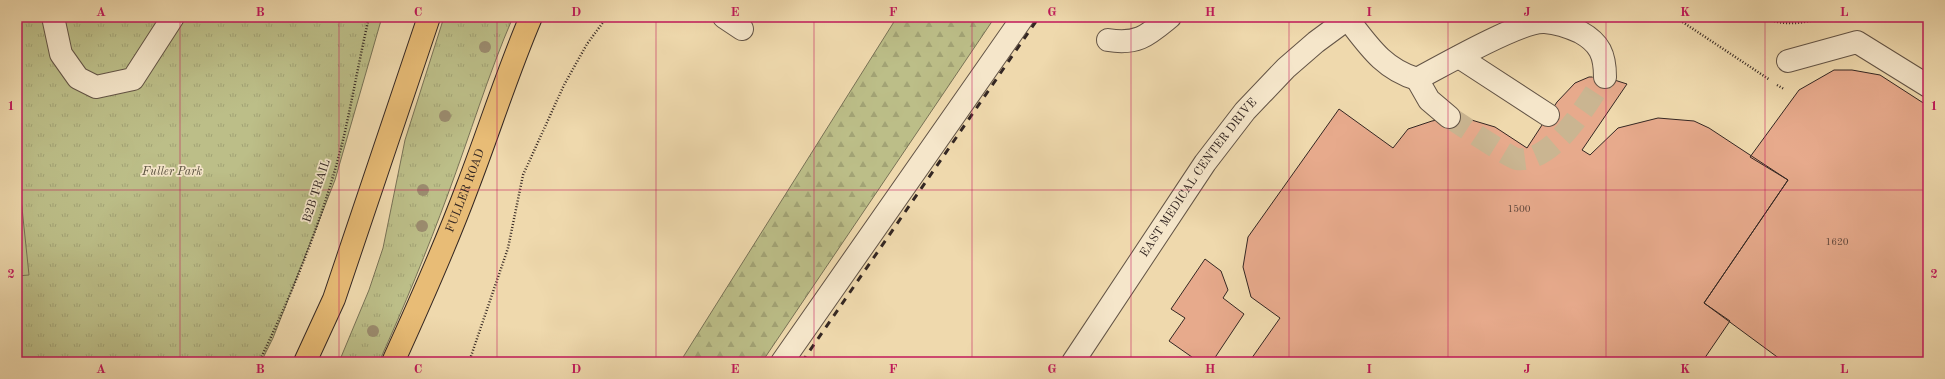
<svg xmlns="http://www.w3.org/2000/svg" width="1945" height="379" font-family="'Old Standard TT',serif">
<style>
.grass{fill:url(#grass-tufts);stroke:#787256}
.forest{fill:url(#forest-firs);stroke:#787256}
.pitch{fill:#bcbe88;stroke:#787256}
.building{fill:#e7aa8c;stroke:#342723}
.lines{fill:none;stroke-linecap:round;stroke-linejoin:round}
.minor-tunnel{stroke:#cab591;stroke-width:22;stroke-dasharray:22 11;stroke-linecap:butt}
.minor-casing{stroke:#635446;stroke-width:24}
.major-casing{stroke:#342723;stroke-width:24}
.path{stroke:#342723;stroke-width:2.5;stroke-dasharray:1 2;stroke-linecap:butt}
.minor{stroke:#f5e6ca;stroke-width:22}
.major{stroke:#e8bc76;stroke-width:22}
.rail{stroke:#342723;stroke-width:3;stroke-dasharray:7 7;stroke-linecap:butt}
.tree{fill:#9b8c6f}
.grid{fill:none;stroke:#c2185b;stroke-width:1;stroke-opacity:0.55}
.labels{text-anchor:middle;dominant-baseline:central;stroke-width:3.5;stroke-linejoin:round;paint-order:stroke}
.number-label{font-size:10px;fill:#61483d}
.park-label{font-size:12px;font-style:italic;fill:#564d3c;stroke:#f5e6ca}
.street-label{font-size:12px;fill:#342723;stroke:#f5e6ca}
.neatline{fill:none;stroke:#c2185b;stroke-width:1.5}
.grid-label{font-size:13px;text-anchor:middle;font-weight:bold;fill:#c2185b}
</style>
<defs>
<pattern id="grass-tufts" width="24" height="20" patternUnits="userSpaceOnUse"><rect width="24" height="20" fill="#bcbe88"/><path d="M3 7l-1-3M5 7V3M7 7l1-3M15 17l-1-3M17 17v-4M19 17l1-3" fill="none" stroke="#a2a375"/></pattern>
<pattern id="forest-firs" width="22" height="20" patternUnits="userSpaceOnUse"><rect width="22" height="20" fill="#bcbe88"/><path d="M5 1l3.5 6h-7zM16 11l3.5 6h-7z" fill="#a2a375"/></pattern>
</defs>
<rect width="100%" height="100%" fill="#efd9ad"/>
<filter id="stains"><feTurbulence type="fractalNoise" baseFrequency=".005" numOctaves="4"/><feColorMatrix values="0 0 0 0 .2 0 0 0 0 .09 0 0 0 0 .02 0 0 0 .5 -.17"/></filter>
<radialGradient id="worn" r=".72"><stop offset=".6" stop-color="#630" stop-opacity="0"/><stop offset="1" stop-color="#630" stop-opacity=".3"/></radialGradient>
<path class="grass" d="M17,17H382L335,180L273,338L261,362H17Z
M444,17H513C488,75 470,135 448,194C427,251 404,307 379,362H339L369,290L383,248L405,140Z"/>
<path class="forest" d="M897,17H995L762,362H680Z"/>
<path class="pitch" d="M17,160L29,275L17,276Z"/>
<path class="building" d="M1834,70H1852L1880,75L1928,106V362H1784L1704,303L1788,180L1750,157L1799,90Z
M1589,77H1605L1627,84L1582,150L1590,155L1618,128L1658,118L1694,121L1709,128L1788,180L1704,303L1730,321L1702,362H1249L1280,318L1251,297L1243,267L1248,237L1339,109L1393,148L1408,129L1432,121L1458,116L1495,127L1527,148L1557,102L1575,83Z
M1205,259L1221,271L1228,290L1223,298L1244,314L1212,362H1199L1169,341L1185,318L1171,309Z"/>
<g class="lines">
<path class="minor-tunnel" d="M1449,117C1460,124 1510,158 1517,159C1554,163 1588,102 1605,77"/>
<defs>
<g id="minor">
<path d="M53,17L61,54L78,78L96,87L133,79L173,17"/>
<path d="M724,17L742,29"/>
<path d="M1347,18C1368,45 1383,69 1417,79C1442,66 1521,20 1545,22C1557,23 1569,27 1580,32C1600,43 1605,55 1605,77"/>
<path d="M1108,40C1138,45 1148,35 1170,17"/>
<path d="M1459,57L1548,115"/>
<path d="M1788,61L1857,42L1928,86"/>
<path d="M1417,79L1429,100L1449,117"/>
<path d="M782,362L1023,17"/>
<path id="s1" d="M1073,362L1205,163L1245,111L1286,68L1316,42L1350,17"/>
</g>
<g id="major">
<path d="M305,362L334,299L429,17"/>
<path id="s2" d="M393,362C419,305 445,247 467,188C489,131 507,73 531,17"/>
</g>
</defs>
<use href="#minor" class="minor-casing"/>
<use href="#major" class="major-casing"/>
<path class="path" d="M1675,17L1770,80
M1763,17C1784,27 1804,23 1826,17
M1777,85L1784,89
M259,362C294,290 325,214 344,136C353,96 360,56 369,17
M469,362L508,248L523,175L564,85L587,44L607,17"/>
<use href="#minor" class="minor"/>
<use href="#major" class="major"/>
<path class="rail" d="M802,362L1039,17"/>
</g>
<g class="tree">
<circle cx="485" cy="47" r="6"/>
<circle cx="445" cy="116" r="6"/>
<circle cx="423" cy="190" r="6"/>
<circle cx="422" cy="226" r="6"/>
<circle cx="373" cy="331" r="6"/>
</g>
<path class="grid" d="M180,17V362M339,17V362M497,17V362M656,17V362M814,17V362M972,17V362M1131,17V362M1289,17V362M1448,17V362M1606,17V362M1765,17V362M17,190H1928"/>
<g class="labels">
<g class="number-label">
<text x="1519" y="209">1500</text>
<text x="1837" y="242">1620</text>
</g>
<g class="park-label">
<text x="172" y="172">Fuller Park</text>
</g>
<g class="street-label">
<text stroke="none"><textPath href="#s1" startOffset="223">EAST MEDICAL CENTER DRIVE</textPath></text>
<text transform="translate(317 191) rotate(-72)">B2B TRAIL</text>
<text stroke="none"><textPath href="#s2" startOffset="186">FULLER ROAD</textPath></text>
</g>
</g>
<rect width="1945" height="379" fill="none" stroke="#efd9ad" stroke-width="44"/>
<rect x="22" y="22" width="1901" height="335" class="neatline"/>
<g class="grid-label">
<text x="101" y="16">A</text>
<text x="260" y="16">B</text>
<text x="418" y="16">C</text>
<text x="576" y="16">D</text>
<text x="735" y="16">E</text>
<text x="893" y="16">F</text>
<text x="1052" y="16">G</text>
<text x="1210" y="16">H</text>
<text x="1369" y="16">I</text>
<text x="1527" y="16">J</text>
<text x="1685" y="16">K</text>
<text x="1844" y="16">L</text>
<text x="11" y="110">1</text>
<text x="1934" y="110">1</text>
<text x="11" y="278">2</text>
<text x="1934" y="278">2</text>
<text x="101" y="373">A</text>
<text x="260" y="373">B</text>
<text x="418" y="373">C</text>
<text x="576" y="373">D</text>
<text x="735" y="373">E</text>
<text x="893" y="373">F</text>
<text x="1052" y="373">G</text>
<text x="1210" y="373">H</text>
<text x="1369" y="373">I</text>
<text x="1527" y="373">J</text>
<text x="1685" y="373">K</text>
<text x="1844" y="373">L</text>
</g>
<rect width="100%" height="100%" filter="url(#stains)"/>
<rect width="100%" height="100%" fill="url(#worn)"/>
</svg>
